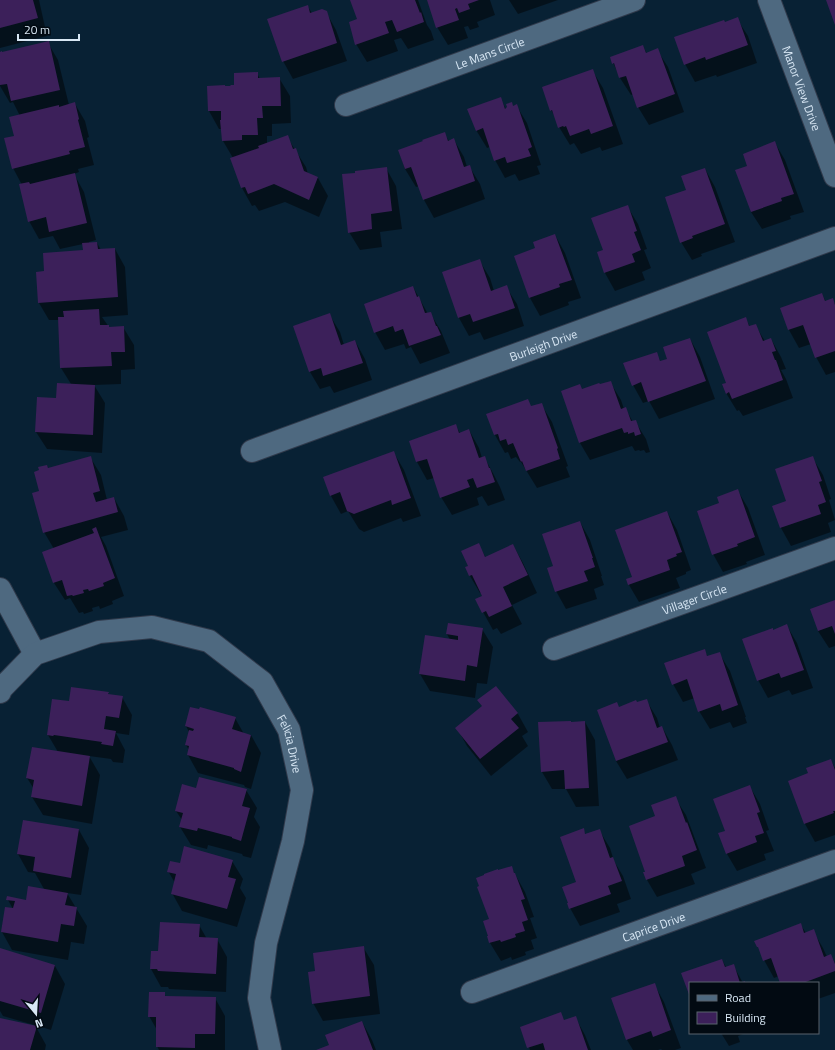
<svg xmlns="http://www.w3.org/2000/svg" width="835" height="1050" font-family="'Titillium Web',sans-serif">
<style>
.shadow{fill:#0007}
.building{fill:#3c205a}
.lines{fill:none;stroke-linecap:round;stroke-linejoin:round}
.minor-casing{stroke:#303a4b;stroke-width:24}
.minor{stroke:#4e6980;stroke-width:22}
.labels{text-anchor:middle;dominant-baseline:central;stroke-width:3;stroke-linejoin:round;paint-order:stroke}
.street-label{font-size:12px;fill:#d8e7f4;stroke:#020a12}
</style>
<rect width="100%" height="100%" fill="#082134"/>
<path class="shadow" d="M0,0H39L47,36L0,48Z
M351,0H418L427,25L431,31L434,40L408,49L401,38L394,40L398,51L367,62L356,44L358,19Z
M428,0H490L495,15L477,22L479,27L470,30L468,26L464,27L468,38L448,45L437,27Z
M509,0H558L518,14Z
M308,7L312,13L326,12L336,30L347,61L293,79L283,61Z
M737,19L748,36L757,63L717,77L716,75L695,82L685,64L725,23Z
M48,43L58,60L69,105L75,104L85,121L89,137L87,138L94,165L78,169L79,172L74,174L84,192L96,240L89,242V243H97L101,250L115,249L125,267L128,315L102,317L109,327H123L134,345L135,369L121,370V384L94,385L105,403L102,453L47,449L36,432L57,399L71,384L61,368L59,320H49L39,303L45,272L84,251L83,244L60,249L53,236L39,239L29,221L22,185L13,168L15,136L20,116L13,102L10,103L0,86V53Z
M643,46L647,54L657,50L668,67L684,112L649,125L638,107L634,94L631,95L620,78L611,58Z
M592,70L603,88L623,144L602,151L600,147L581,154L574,143L570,145L559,127L556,118L551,110Z
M257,73L260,79L279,78L290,96L291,123L272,124V136H267V144L287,137L306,167L308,174L318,178L328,196L319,217L285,202L259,211L255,205L252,206L242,188L231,159L233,158L223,141L222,129H219L209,111L225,87L235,86Z
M500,98L506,109L516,105L527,123L541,165L537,166L540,174L519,181L515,174L505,178L495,160L490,147L487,148L476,130Z
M444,133L449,141L454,140L464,157L467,167L469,166L480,184L485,199L434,218L424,200L419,186L416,187L405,169L399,151L424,142Z
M775,143L785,160L804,212L790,216L791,219L762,229L751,212L748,166Z
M386,168L396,186L402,229L380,232L382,247L360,250L349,232Z
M705,169L715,187L735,242L701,254L702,256L692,260L681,242L687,191Z
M627,206L638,224L647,249L644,250L651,268L642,272L645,280L615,291L605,273L598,253L604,251Z
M555,235L565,253L581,298L568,302L569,305L540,316L530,298L515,257L537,249Z
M479,260L490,278L494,291L506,287L517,304L524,326L484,340L480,332L469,336L459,318L443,273Z
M413,287L428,314L430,313L441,331L450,353L420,364L411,347L406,349L404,344L385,350L375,332Z
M822,294L826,302L832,300L835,304V372L826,375L816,357L811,344L799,348L789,330L782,309Z
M329,314L340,332L344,345L355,341L365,359L372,380L334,393L330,386L320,389L310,372Z
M746,319L750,327L755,325L765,341L771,339L781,357L786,369L781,370L786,379L793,398L743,416L739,410L737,411L726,393L727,384Z
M690,339L700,357L715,399L659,419L649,401L643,403L633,385L656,353L661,362L668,360Z
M610,382L621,400L624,409L625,408L633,422L635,421L646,439L650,452L646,453L644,450L640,451L639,450L635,451L632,446L590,460L580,443L582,390L600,386Z
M541,404L552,422L568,466L566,467L570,477L537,488L521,462H520L516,457L511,459L508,452L505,453L495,435L488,414L531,407Z
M456,426L460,433L469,430L479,448L482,458L484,457L494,475L500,487L505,500L488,506L482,496L477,498L479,505L452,515L441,497L434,478L427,480L417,462L410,441Z
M394,453L404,470L421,516L403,522L401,518L364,532L359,529L348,511L341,514L331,496L324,478Z
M90,457L101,475L107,500L114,498L124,516L128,530L101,537L106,546L124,596L112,601L113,604L100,609L99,606L92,608L93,611L84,614L83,612L79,613L70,598L65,600L54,583L43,553L54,549L44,532L40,491L47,466L49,469Z
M812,457L823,475L831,499L829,500L835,520L828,523L831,532L791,546L781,528L774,507L788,502Z
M738,491L748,508L765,555L746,562L747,564L723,572L713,554L720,503Z
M667,512L677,530L691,570L686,572V574L676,578L680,588L639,602L629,585Z
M580,522L590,540L602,576H601L604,585L594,589L597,599L566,609L556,591L554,567Z
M478,544L486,558L513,545L523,563L537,593L512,605L522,624L501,634L497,628L493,630L483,612V596L481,593H480L470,576L469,566Z
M835,603V646L829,648L818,631Z
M449,624L482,629L493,647L487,684L477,683L475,698L430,691L420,674L450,640L447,634Z
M787,626L797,643L813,688L792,695L789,690L768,698L758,680L773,631Z
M704,650L708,657L719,653L730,671L746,717H745L747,723L733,728L730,722L710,729L699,711L695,698L683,702L673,684Z
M496,687L518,714L528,732L522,736L528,746L491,776L467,746L457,728L483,707Z
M108,693L109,695L122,697L132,715L129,735L116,733L125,750L123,763L113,762L111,759L89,756L100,775L92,824L43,815L32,797L34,789L27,778L58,752L48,735L70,702Z
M646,700L657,718L660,728L662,727L672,745L678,760L627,779L616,761L619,708L637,704Z
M191,708L235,718L244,734L251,735L261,753L251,789L245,787L244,785L198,773L188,755L189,750L186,745L189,732L186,726Z
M585,722L595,740L599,806L576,807L566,789H552L542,772Z
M831,760L835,768V835L815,842L805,824L789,781L810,774Z
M750,787L760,804L769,830L766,831L774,851L764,854L766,860L737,871L727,854L726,831Z
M246,790L257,808L254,817L260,827L251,858L243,856L242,854L208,845L207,849L191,845L180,827L182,820L176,811Z
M675,798L686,815L706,868L691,874L695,884L657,897L647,880L646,872L656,817Z
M24,821L79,830L89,848L81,895L67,893L87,926L84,944L71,942L68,960L12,950L2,932L13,909L8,900L27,901L44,889L35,873L28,872L18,854Z
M583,830L586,835L599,830L610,848L614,861L623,876L631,899L617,904L620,912L580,926L570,908L578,883Z
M232,861L243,879L240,888L246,898L237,927L182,911L172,893L175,883L168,871L181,864Z
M511,867L525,892L534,917L530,918L537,938L531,940L534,949L525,952L526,955L512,960L511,957L501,961L490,943L488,937L490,919L498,872Z
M800,924L806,933L813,931L823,948L827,957L831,956L835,963V993L818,999V983H782L779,976L774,978L764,960L756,941Z
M199,925L207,939H217L227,957L226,992L169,989L168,987H161L151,969L159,952Z
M363,947L374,965L380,1014L323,1021L313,1003L316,972Z
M0,950L55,966L65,984L51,1030L35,1025L46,1045L45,1050H0V1019L34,1027V1025L3,1016L0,1011Z
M722,960L726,967L733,965L743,983H744H690V994L683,973Z
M654,984L664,1002L681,1048L675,1050H662L661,1049L658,1050H633L627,1040Z
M164,993L166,997L215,998L225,1016V1050H159L157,1046V1030L149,1016Z
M560,1014L565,1021L575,1017L585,1035L591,1050H530L521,1028Z
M362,1022L372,1040L376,1050H319L330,1046Z
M721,1033H746L738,1036L740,1042L729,1046Z"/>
<path class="building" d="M0,0H33L38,18L0,28Z
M350,0H415L420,13L421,12L424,22L397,32L392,20L385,22L389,33L355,45L349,22L357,19Z
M427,0H479L468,4L470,9L459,13L457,8L455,9L459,20L436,28Z
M826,0H835V25Z
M308,5L310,13L322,9L327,11L337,43L282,62L267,19Z
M738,17L748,45L706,60L705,57L684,65L674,37L724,20L725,22Z
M49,41L60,90L11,101L7,84L0,85V52L2,51V52Z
M643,45L646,53L658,48L675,94L637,108L626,76L619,78L614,63L612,64L610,57Z
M593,69L613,126L591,134L589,129L570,136L566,126L564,127L563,126L558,128L552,110L550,111L542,87Z
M258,72V78L280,77L281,106H262L263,118H257L258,135H242V140L222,141L220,120H221V111H208L207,86L225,85V86H231L230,85H234V73Z
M501,97L505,109L507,107L506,104L512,102L513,106L517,104L532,147L528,149L531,156L507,163L505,157L494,161L483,128L476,131L467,109Z
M75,102L79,119L78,120L85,147L69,151L70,154L12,169L4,138L14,136L9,117L59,105V107Z
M445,132L448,141L454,138L464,167L470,165L475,181L423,200L411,167L405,169L398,150L423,141L422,140Z
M288,135L293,149L296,148L304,171L318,177L309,200L274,184L248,194L245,187L241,188L230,158L259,148L258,146Z
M775,141L794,194L781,198L782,201L751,212L735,170L747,166L743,154Z
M387,167L392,211L371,214L372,229L348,233L342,174L355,173V171Z
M705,168L725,224L692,236L693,238L680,243L665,197L686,190L681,176Z
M75,173L87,223L49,232L46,217L28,222L19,184L29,182L30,184Z
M628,205L637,231L634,232L641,250L632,254L635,262L604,273L597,252L603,250L591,218Z
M555,234L572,280L559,284L560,287L529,298L514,256L535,248L533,242Z
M97,242L98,249L115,248L118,297L38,303L36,272L44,271L43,253L83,250L82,243Z
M480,259L491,291L507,285L515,308L473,322L470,314L458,318L442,272Z
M413,286L417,297L419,296L425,313L431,312L436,326H437L441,335L409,346L403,329L395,332L393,326L374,333L364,304Z
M822,293L825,301L833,298L835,305V351L815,358L803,325L788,330L780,308Z
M99,309L100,325H109V327L124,326L125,352H111L112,366L60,368L58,317H64L63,311Z
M330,313L341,345L355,340L363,363L323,376L321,368L309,372L293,326Z
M746,317L749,326L756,324L763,341L771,338L776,351L772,352L775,360H776L783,380L732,399L729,392L726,394L722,384L726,383L707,332Z
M690,338L706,381L648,402L641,382L632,386L623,363L657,352L660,361L667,359L663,347Z
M611,381L621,409L626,407L631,421L636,420L641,434L635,436L634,432L628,434V432L624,433L622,428L579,443L561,391L580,384L582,389L599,383L600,384Z
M57,383L95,385L93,435L35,432L37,397L56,398Z
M528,399L531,406L542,403L558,448L557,449L560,459L526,471L522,461L521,462L513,443L508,445L506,439L500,441L498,434L494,435L486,414Z
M456,424L459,433L469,429L479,458L485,456L489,468H490L495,482L477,488L473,478L467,480L470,487L440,498L427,459L416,462L409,441Z
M394,451L411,498L392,505L391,500L354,514L347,511L340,492L330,496L323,477Z
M91,456L100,491L93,493L96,502L114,497L118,512L43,533L32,493L39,491L34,472L39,470L38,467L47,465L48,468Z
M813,456L822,481L819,482L826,502L818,505L821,514L780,528L772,506L786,501L775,469Z
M738,489L755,537L737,544L738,546L712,555L697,511L719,503L717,497Z
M667,511L682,552L676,554L677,556L667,560L670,570L628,585L626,579L632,577L615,530Z
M580,521L593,558H592L595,567L584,571L588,581L555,592L547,568L553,566L542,534Z
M96,527L115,578L103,583L104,586L89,591L88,589L83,590L84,593L73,596L72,595L67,596L62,580L53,583L42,552L94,533L92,529Z
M479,543L485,557L513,544L528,575L503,587L512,606L489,617L486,611L482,613L475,599L482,596L472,575L469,576L465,567L468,566L461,551Z
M835,600V634L832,626L818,631L810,609Z
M448,623L483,628L477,667L467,665L465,681L419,674L425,635L458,640V636L446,634Z
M787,624L804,670L781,678L779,673L757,681L742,639L773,628V630Z
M705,649L707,656L720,652L736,699L738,705L722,711L720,704L698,712L687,679L672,685L664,663Z
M496,686L518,713L511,719L519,728L480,759L455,728L482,706L477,700Z
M71,687L109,692L108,694L123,696L119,718L106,716L104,729L116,731L113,746L101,744L102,742L54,735L53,736L47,735L52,699L69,701Z
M647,699L657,728L662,726L668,742L616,761L597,710L617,702L619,707L636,700L637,702Z
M190,707L199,709L200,707L236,717L232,729L251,735L241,772L234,769V768L187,755L189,746L185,745L189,730L193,731L194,729L185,726Z
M571,721V722L585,721L589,788L565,789L564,770L541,772L538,722Z
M32,747L90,756L82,806L31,797L34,780L26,778Z
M831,759L835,770V811H833L834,813L804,824L788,781L808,773L806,768Z
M199,777L247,789L242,806L250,808L241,841L232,838V837L198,828L197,831L179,827L183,813L175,811L182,784L196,788Z
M750,785L760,812L757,813L764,833L755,836L757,842L726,854L718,833L725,831L713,799Z
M676,796L686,823L687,822L697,850L682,856L685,866L646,880L643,872H645L629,826L655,816L651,805Z
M23,820L79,829L71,878L33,871L35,857L17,854Z
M584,828L585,834L600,829L610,858L613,857L622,881L608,886L611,894L569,909L567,903H568L562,887L576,882L560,837Z
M184,846L233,860L228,877L236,879L227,909L171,894L176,874L167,872L170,861L180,863Z
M512,866L514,873H515L525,899L521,900L528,920L522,922L525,931L515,934L516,937L501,942L500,940L489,943L487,936H488L483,921L489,919L477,887L479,886L476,878L484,875V874L498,869V870Z
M28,886L68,893L65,905L77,907L74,926L61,924L58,942L1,932L5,907L13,908L15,901L6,900L7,896L26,900Z
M160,922L200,924L199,937L218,938L216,974L158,971L157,969H150L151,951H158Z
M801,923L804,933L814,929L824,957L831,954L835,964V971L803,983H780L771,958L763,961L758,947H757L754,941Z
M364,946L370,996L312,1004L308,972L315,971L313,953Z
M0,948L55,965L41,1013L0,1001Z
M722,959L725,967L734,964L740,983L745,981V983H690V997L681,973Z
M655,983L671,1030L653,1037L651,1031L626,1040L611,998Z
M149,992H165V996L216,997L215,1034H195V1048L156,1047V1017H148Z
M561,1012L564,1020L576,1016L588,1050H545L543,1043L527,1048L520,1027Z
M0,1018L37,1026L30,1050H0Z
M362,1021L373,1050H316L329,1045L325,1035Z"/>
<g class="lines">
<defs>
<g id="minor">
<path id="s1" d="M769,0L835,176"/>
<path id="s2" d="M346,105L634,0"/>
<path id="s3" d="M252,451L835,238"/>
<path d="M0,589L35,654"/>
<path id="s4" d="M554,649L835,548"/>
<path id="s5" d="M0,692L1,689L35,654L99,632L152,627L209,641L262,682L289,730L302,790L293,841L266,943L259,998L270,1050"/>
<path id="s6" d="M472,992L835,861"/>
</g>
</defs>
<use href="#minor" class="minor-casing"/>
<use href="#minor" class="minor"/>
</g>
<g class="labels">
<g class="street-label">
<text stroke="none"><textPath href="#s2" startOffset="153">Le Mans Circle</textPath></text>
<text stroke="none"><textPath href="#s1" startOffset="94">Manor View Drive</textPath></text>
<text stroke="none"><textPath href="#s3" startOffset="310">Burleigh Drive</textPath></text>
<text stroke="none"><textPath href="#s4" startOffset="149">Villager Circle</textPath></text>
<text stroke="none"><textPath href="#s5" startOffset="367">Felicia Drive</textPath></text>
<text stroke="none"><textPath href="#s6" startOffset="193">Caprice Drive</textPath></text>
</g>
</g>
<rect x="689" y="982" width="130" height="52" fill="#020a12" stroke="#58626c"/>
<rect x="697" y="995" width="20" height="6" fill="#4e6980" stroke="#58626c"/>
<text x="725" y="1002" font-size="12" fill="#d8e7f4">Road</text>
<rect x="697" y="1012" width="20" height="12" fill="#3c205a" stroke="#58626c"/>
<text x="725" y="1022" font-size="12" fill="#d8e7f4">Building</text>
<g transform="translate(36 1014) rotate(162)" stroke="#020a12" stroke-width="3" paint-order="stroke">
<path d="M0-3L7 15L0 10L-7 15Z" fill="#d8e7f4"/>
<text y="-6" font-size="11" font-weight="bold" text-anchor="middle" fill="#d8e7f4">N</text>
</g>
<path d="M18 34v6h61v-6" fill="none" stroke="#d8e7f4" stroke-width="2"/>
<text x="24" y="34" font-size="12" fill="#d8e7f4" stroke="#020a12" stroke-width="3" paint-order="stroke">20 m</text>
</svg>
